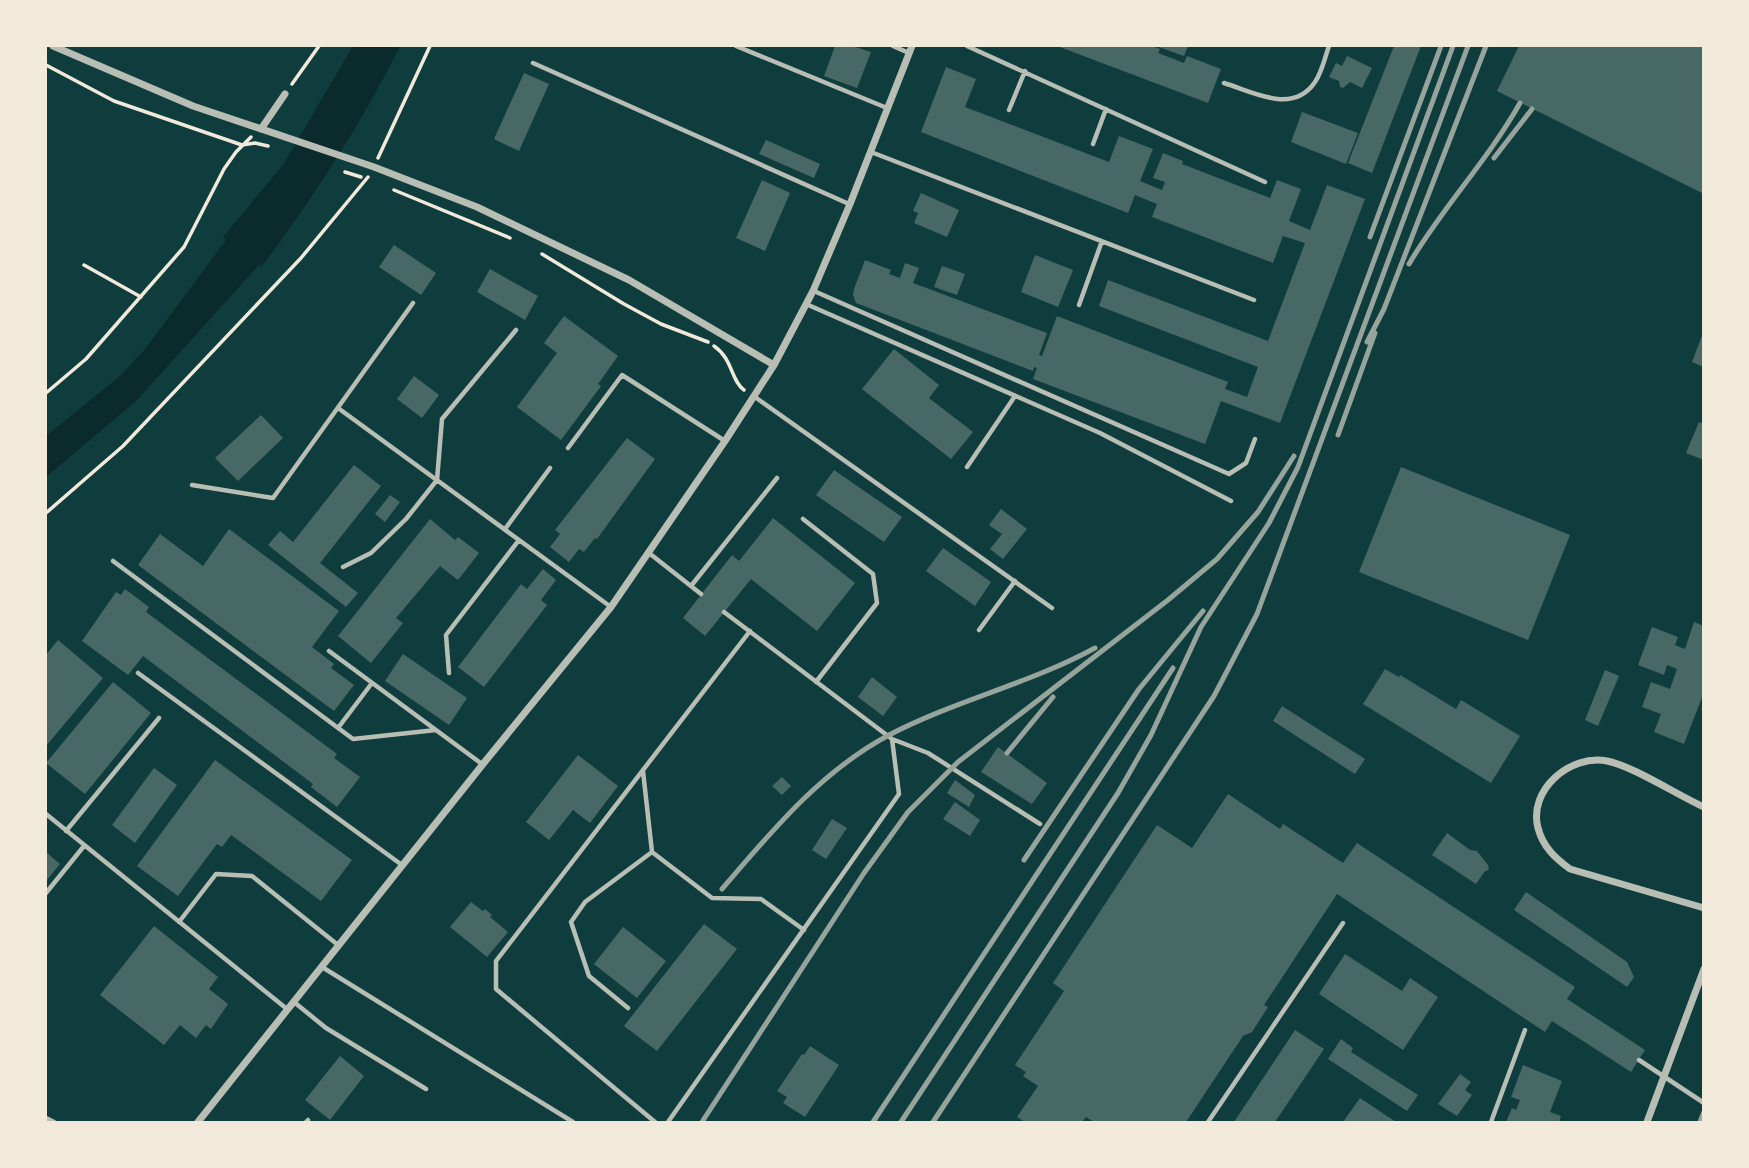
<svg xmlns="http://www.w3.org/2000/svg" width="1749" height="1168" font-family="Montserrat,sans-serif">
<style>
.water{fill:#0a2a2b}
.building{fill:#486865}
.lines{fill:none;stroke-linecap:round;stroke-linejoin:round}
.path{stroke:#f1e9da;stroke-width:3.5}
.service{stroke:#b8beb3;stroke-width:4.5}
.minor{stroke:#b8beb3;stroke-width:7}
.rail{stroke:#97a49c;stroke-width:5}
</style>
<rect width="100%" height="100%" fill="#0f3d3e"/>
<path class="water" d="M353,46H400C361,124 314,197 262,266L259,265L136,401L46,477V436L120,376L146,348L226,240L223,237L283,165Z"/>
<path class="building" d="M835,46H852L871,52L857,88L824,76Z
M1057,46H1152L1160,49L1158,53L1184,63L1187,56L1221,69L1208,103Z
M1156,46H1188L1184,56Z
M1394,46H1421L1372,173L1348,163Z
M1519,46H1704V194L1497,91Z
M1347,56L1372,68L1362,88L1350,82L1343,88L1340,87L1339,81L1329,77L1336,63L1342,66Z
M946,67L976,79L965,107L1109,162L1119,136L1153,149L1140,181L1162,190L1165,182L1153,178L1163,153L1183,161L1182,164L1270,198L1277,180L1301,189L1289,221L1310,230L1327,185L1365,199L1280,423L1221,401L1205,444L1033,379L1037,368L1034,367L1033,371L856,303L853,295L854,289L865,260L891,270L889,274L900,278L905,263L919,268L913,283L1047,333L1039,355L1042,356L1057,316L1228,382L1225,389L1247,397L1258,367L1099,306L1108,280L1268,341L1305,243L1283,236L1273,263L1152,217L1157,204L1135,195L1128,213L921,132Z
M524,73L549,84L519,151L494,139Z
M1302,112L1358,133L1346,164L1291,142Z
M766,140L820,164L814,178L759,154Z
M762,180L790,193L765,251L736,238Z
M921,193L959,210L947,237L914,223L918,213L913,211Z
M394,245L436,273L421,295L379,267Z
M1035,255L1073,270L1058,307L1021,292Z
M942,266L965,274L957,295L934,287Z
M490,269L538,296L525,320L477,292Z
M564,316L618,356L598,384L601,386L561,440L517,407L557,353L544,343Z
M1703,333H1704V367L1692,362Z
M894,349L939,385L929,398L973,432L951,459L862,389Z
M414,376L439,395L422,418L397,399Z
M261,415L283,438L238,481L215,458Z
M1699,422L1704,424V460L1686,453Z
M627,438L655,459L597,539L595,538L584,552L579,549L569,562L550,547L560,534L555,530Z
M354,465L381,486L320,563L358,593L346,607L268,545L280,531L293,542Z
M1401,467L1570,535L1528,640L1359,572Z
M834,470L902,517L884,542L816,495Z
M390,495L400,502L385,522L375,514Z
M1001,509L1027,529L1003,559L990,549L1002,534L989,525Z
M773,518L855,583L817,631L751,579L705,636L683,618L732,555L739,561Z
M430,519L455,540L458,537L479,553L458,580L440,566L396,618L403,623L371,663L338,636Z
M229,529L339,611L312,647L334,664L331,668L354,685L334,711L138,565L160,534L203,566Z
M943,548L991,582L975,606L926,571Z
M543,569L556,580L541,600L547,605L484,687L458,667L521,584L527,589Z
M125,589L149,607L146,612L337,754L334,758L360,777L337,807L311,787L313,784L143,656L128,675L82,641L116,592L121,595Z
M1694,622L1704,626V692L1684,744L1654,732L1661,714L1642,707L1651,682L1670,689L1677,669L1667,665L1664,675L1638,665L1652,627L1678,637L1675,645L1685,649Z
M58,640L103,678L46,746V655Z
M403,654L467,698L449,725L385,681Z
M1385,669L1399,677L1400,675L1456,709L1461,700L1520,736L1491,783L1363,704Z
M1605,670L1619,676L1598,726L1585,720Z
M872,677L897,697L883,716L858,697Z
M113,682L151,713L85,794L46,763Z
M1282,706L1365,759L1355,774L1273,721Z
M998,747L1047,783L1032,804L981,772Z
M578,755L618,786L590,823L573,810L549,840L526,822Z
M215,760L352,860L321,901L231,835L222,847L217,844L178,896L137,866Z
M154,768L177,785L135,843L112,825Z
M782,777L791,786L782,795L772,786Z
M955,780L975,795L969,807L947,793Z
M1228,794L1280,829L1283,824L1343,863L1357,843L1575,987L1567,999L1645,1050L1631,1072L1552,1021L1545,1032L1337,894L1264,1005L1268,1007L1252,1032L1243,1036L1186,1122H1094L1086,1117L1082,1122H1025L1017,1117L1038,1086L1023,1076L1026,1072L1015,1065L1064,991L1053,983L1157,825L1192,848Z
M955,802L980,820L970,836L943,819Z
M832,819L847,828L826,859L812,850Z
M1447,833L1470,850L1477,851L1488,865L1489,870L1485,871L1476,884L1432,855Z
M46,852L60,864L46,881Z
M1526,892L1627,962L1634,977L1627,987L1514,910Z
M471,902L483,911L485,909L492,915L490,917L508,932L487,957L450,927Z
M704,924L737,949L657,1051L624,1026Z
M154,926L218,977L209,989L228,1004L211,1029L206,1025L196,1038L180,1025L164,1045L100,995Z
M623,927L666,961L637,998L594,964Z
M1345,954L1402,991L1410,978L1438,997L1403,1050L1319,994Z
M1295,1030L1324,1049L1275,1122H1234Z
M1341,1039L1353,1048L1351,1052L1418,1095L1407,1111L1328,1059Z
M810,1046L839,1065L805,1117L783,1103L787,1097L777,1091L802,1054L804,1055Z
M340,1056L364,1076L330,1120L305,1100Z
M1523,1065L1562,1081L1550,1112L1561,1116L1559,1122H1506L1512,1108L1516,1110L1520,1100L1511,1097Z
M1460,1074L1471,1082L1465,1090L1472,1095L1457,1116L1438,1104Z
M1360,1098L1396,1122H1343Z"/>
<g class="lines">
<path class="path" d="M46,65L114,101L242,145L255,143L268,146
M292,84L319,46
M378,158L430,46
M345,172L361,177
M394,190L510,238
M542,254L624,304L661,324L708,342
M84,265L141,297
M714,346C733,359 731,381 744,390
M46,393L86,359L184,247L224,169L236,152L251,137
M46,513L123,446L301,258L368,177"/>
<path class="service" d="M736,46L887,108
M893,46L909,53
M967,46L1265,182
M533,63L849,204
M1224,83C1253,92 1293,115 1315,82C1322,72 1325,57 1329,46
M1009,110L1025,71
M1093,144L1106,109
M871,152L1254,300
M814,291L1229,474L1246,463L1255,439
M806,304L1100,433L1231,501
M1079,305L1102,241
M755,397L1052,608
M338,408L611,607
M568,448L622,375L725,441
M967,467L1015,396
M192,485L273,498L413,303
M803,519L873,574L877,603L816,682
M505,529L550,468
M649,553L701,594
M113,561L353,739L436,730
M343,567L371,553L406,519L437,480L442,419L516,330
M691,586L777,478
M724,612L892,739L928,753L1040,824
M979,630L1015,581
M329,651L482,764
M138,673L402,865
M449,673L446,635L519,540
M338,728L372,683
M643,771L652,852L712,898L761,899L804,930
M46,814L287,1009
M66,831L159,718
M46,893L84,846
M179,922L216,874L252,876L338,945
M322,967L573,1122
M294,1002L326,1028L426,1089
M628,1008L589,976L571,922L585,902L652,852
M1639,1060L1704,1103
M46,1118L54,1122
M306,1122L308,1120
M655,1122L496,989V961L750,631
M668,1122L899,794L892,739
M1208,1122L1343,923
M1491,1122L1525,1030"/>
<path class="minor" d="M53,46L193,106L374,167L477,207L629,280L774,365
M261,129L285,94
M1704,807C1677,795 1633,766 1607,761C1570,754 1528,790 1538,828C1543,847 1555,858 1570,869L1704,908
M198,1122L483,764L611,607L725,441L774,365L813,291L850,204L912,46
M1647,1122L1704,969"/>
<path class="rail" d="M1494,158L1532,109
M1370,237L1441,46
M1409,264C1442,208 1488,160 1520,103
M1367,342L1384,309L1486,46
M1338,435L1375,333
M1007,753L1053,697
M1024,860L1139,689L1203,611
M722,889C772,831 820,772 889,735C956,700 1029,684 1095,648
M702,1122L864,873L908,812L958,762L1168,600L1217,559L1258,512L1294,456
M873,1122L1173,668
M901,1122L1118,793L1151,735L1201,627L1269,523L1298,467L1453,46
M933,1122L1214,696L1257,614L1468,46
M1700,1122L1704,1112"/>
</g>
<rect width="1749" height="1168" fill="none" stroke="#f1e9da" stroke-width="94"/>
</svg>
